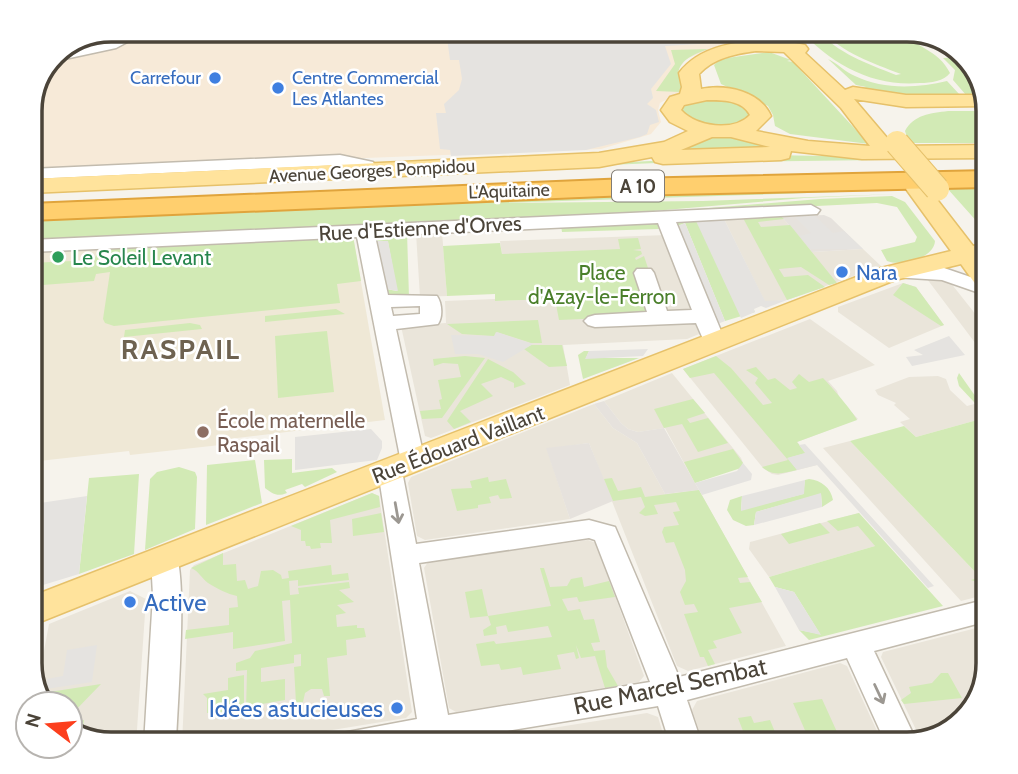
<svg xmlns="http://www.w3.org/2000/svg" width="1018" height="774" font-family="Cabin,sans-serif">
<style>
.residential{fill:#eae5da}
.commercial{fill:#f7ead8}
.industrial{fill:#e6e2dd}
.education{fill:#efe8d6}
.green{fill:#d2eab5}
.parking{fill:#e5e3e0}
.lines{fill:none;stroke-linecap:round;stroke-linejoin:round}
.minor-casing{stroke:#c2bbae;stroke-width:3}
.major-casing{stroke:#e6c16a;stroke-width:3}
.highway-casing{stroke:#e0a43c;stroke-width:4}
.minor{fill:#fff;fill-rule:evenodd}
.major{fill:#ffe39c;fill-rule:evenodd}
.highway{fill:#ffcf6e;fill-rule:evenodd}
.major-bridge-casing{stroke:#e6c16a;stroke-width:26;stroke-linecap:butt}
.major-bridge{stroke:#ffe39c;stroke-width:24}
.oneway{stroke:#9c9892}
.shop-dot{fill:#3f7fe0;stroke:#fff;stroke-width:2.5}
.leisure-dot{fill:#2e9e5b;stroke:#fff;stroke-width:2.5}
.education-dot{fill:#8d6e63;stroke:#fff;stroke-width:2.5}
.labels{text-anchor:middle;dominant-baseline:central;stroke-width:5;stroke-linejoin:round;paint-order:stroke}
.far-shop-label{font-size:18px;fill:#366cbe;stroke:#fff;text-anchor:end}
.far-street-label{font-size:18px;fill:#4b4439;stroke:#fff}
.shield{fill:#fff;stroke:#817c74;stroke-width:2}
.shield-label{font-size:19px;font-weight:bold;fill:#4b4439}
.street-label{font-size:21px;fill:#4b4439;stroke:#fff}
.leisure-label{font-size:21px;fill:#27864d;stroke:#fff;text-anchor:start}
.park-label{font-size:21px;fill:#4a7f2a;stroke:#fff}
.shop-label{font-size:21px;fill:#366cbe;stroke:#fff;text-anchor:start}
.education-label{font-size:21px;fill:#785e54;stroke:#fff;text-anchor:start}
.near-shop-label{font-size:24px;fill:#366cbe;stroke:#fff;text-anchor:start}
.near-street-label{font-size:24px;fill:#4b4439;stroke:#fff}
.district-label{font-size:28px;font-weight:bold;letter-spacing:2px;fill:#6e6250;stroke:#fff}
.rim{fill:none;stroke:#4b4439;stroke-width:3.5}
</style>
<rect width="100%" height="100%" fill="#f6f3ec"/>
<path class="residential" d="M782,217L812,252L863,249L881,266L787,300L765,302L724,219Z
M442,232L447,296L420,297L416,233Z
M667,235L697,314L663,315L502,254L500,241Z
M924,275L950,282L988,330V360Z
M903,283L916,287L944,325L889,348L838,312V307Z
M495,299L496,301L555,299L590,318L699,319L704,332L687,339L563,345L570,385L431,438L425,436L401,326L446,323L445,301Z
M810,319L875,365L828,381L837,391L840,400L858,419L797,442L817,465L778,475L772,474L763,468L683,369Z
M672,373L741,458L743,463L695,483L665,428L638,432L628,429L621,423L604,401Z
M938,376L946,379L950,390L967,406L978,403L988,417L916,437L900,422L910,419L894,405L896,403L878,395L875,390L909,377Z
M594,404L613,428L637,443L665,494L699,490L786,646L688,671L677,666L589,443L547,449L570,519L425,540L417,536L408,483L411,477Z
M850,441L980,577L973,580L988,586V594L961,601L823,448Z
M372,493L379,496L412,712L406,718L246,744H182L190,570L194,565Z
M859,513L875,546L769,577L749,549L750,542L754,541Z
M588,540L596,543L644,676L639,682L456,712L449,708L424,568L428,562Z
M130,591L146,599L136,744H111L70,730V704H49L38,683L49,624Z
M988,625V663L971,713L920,738L881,657L883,652Z
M840,663L847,666L883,744H704L692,710L697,701Z
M647,713L658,717L666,744H460L463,742Z"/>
<path class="commercial" d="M148,30H760L766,36L765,39L710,49L686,59L679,68L680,92L660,103L658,110L661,122L651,134L601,149L30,171V105L52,61L127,41Z"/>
<path class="industrial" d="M824,215L831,218L863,249L812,252L782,217Z
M604,401L621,423L628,429L638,432L664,428L699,490L665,494L637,443L613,428L594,404Z
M589,443L613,501L570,519L546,448Z"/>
<path class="education" d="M353,236L385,420L220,440V445L130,455L129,451L30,462V252Z"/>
<path class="green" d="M111,30H133C116,39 84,56 66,47Z
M800,30H817C839,54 866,63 896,75L901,74C872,63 843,53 821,30H843L847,33L897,30C914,46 939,50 950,73C944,81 931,83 920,83C872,87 831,64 800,30Z
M708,49C695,54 680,59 678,74L683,83L680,92L656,91L675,64L671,50Z
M769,52L791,60L787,61L793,62L869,144L790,134L775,126L773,115L768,106L721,84L714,65L720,59Z
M962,57L981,97L966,95L953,80L955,70L943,58Z
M828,59C837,63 845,72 855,76C883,90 918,88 947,81L960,95L914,97L861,89L866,87L856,85Z
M725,99L742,105L750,113V117C728,133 698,129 680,109L695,100Z
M948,111H988V143H909L905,131C913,115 931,113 948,111Z
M725,135L788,149L660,153L702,137Z
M769,155L879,157L881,160L657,163L436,172Z
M946,187H988V234Z
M903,188L905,190H901L501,203L703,201L896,194L804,198L595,216L30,242V221L611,195Z
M892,196L905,202L935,241C934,258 902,267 887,261L881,250L915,242L917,237L897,207L877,203L660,214L659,212L820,199Z
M782,217L784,219L758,222L761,227L790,225L837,283L829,285L801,267L779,269L784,277L808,275L825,287L787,300L743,218Z
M695,218L755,312L725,321L685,223L675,227V221Z
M657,222L659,229L562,232L561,226Z
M407,232L409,297L388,296L386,289L397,291L388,242L377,241V238Z
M353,236L361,281L337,284L340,303L114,326L105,323L103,319L110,272L96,274L94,281L30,286V263L94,260L99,249Z
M638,238L641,249L633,250L641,251L642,254L635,258L636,260L644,256L649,271L653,316L559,320L555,299L495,301V294L447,296L443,246L500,243L502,254L620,249L618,239Z
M903,283L916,287L944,325L941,326L893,295Z
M336,309L345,314L265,322V316Z
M538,320L542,343H531L497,332L493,339L492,336L462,334L447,324Z
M190,323L200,325L202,329L124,337L125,330Z
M327,331L334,392L278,398L275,336Z
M531,345H562L567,366L549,367L524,349Z
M584,351H589L586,358H639L583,379L578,355Z
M465,356L485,358L442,418L422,419L420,411L441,409L439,400L442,399L438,380L461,377L458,364L443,363L434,366L433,359Z
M716,356L731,368L763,405L772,403L755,383L758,378L746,370L756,367L768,380L775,378L790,390L797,388L792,382L799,374L809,382L823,378C831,386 853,412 857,420L797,442L806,453L788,458L797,470C783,473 774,477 762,467L788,460L714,373L690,378L683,369Z
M488,359L513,372L526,384L514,388V383L501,377L481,384L493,396L460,411L471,422L454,429L447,421Z
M959,373L978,400L988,398V586L971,580L980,577L850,441L904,426L916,437L988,417L959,386L957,378Z
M693,399L705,413L687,419L690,423L708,418L728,443L698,452L682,424L664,428L654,409Z
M733,449L743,463L741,468L695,483L684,462Z
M292,459V473L332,468L337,472L305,487L302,484L285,490L287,493C277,497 273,494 265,488L264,460Z
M255,460L262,503L206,525L207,465Z
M179,467L195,472L197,477L195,529L145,550L150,479L157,472Z
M139,474L134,554L79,574L89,478Z
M488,477L489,482L506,479L512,498L500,499L498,495L489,497L491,503L478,505V508L457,511L451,489L472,488L470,481Z
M612,478L618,491L641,487L645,497L699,490L748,577L738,578L740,583L750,582L762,602L729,608L742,633L713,641L717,648L708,650L715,664L708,666L704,657H700L684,614L698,612L694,604L685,605L680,592L686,581L685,570L674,542L666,543L662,532L664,527L679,525L673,512L680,511L676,502L654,505L658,514L645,516L639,513L645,507L641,497L613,501L604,479Z
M809,479C821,480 831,488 833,500L822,507L821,494L756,512L754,525L746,526L733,520L727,510L730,500L742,496L741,510L803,494L805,480Z
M372,493L379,496L380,507L330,520L332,543H320L321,548L311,549L310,546H306L305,541H301V530L291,526Z
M381,513L384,532L353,536L352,519Z
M859,513L943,606L809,640L799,630L820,634L794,592L775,587L769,577L875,546L858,526L838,531L827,521Z
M820,523L830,533L789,544L781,534Z
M223,553V565L236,564L237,581L245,580L248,589L258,586L261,571L273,570L281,575L282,579L289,578L288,571L331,565L332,575L348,573L349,580L298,586V580L289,581L290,595L299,594L298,588L349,582L350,588L339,590L354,602L337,605L346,613L336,615L337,627L357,625V628H364L366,637L346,640L347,655L327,658L330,696H324L322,689H311L305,693L303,702L296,703L294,667L301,666V654L294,655V663L261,668V682L285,679V700L262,704L261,709L246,711L247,670L236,671V663L250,658L255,651L292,643L290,600L282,601L285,641L233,649V632L185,639L186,630L229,625V608L238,607L237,596C227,594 218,589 208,583C201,578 200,572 191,568Z
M540,568H544L550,587L567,586L571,579L582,577L584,587L609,581L615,597L579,602L577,597L562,599L568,611L580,609L584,620L594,619L600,642L591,643L594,651L605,650L607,667L618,686L605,688L595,656L581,658L576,645L579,658L576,659L574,652L557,655L561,669L523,675L521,667L501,670L499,664L481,666L476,644L494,641L496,644L552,637L548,626L508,632L506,625L496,627L497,634L484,636L483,630L491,625L488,616L470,618L465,592L482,589L488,616L551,606Z
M941,673H948L962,698L904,704L901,700L911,693L909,687L932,683Z
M244,675V704L229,707V713H207V698L203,694L228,690V678Z
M101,684L71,715V722L84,720L82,734L70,730V704H49L43,693Z
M822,699L842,743L851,744H811L793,703Z
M751,716L754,723L770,720L780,744H748L738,718Z"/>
<path class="parking" d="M446,30H753L756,34H748L731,42L665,46L671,64L651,89L653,98L647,104L656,110L659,122L650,125L647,134L640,137L586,150L451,156L450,150L440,149L436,113H446L444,104L459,90L462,79L459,60H450Z
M815,216L833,233L844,231L863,249H810L800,236L811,233L795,217Z
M724,219L765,301L787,300L766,308L761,306L754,309L755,312L741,318L696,221Z
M685,223L725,321L715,325L675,227Z
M377,241H388L398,291L386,289Z
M496,332L533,344L503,362L478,354H455L451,335L494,336Z
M949,336L965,355L912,366L906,357L923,355L914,350Z
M648,349L643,356L585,359L589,351Z
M371,429L382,441V448L377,460L295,470V437Z
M805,444L934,586L928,588L817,465L797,470L787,458L805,453L799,445Z
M743,463L752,474L751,480L702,495L695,483L737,471Z
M805,480L804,494L741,511L742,496Z
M821,493L822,507L754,525L756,512Z
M87,496L79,574L30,589V554L40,503Z
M775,587L794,592L821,635L799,630Z
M97,645L92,682L46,689L47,679L63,676L67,650Z"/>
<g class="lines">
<defs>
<path id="minor" d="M133,30H150L116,48L51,62L56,53L107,42Z
M340,155L373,162L375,166L367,171L340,165L30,179V169Z
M811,205L820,210L817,214L676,222L726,343L723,348H707L696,323L595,327L588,325L584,321L588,317L595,315L647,312L634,273L637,269H651L654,273L667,311L692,310L658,223L375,236L388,295L437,296C442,303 443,317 438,324L396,329L425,462L422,468L413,470L404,468L401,462L357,237L30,252V240ZM420,306V314L393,316L391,307Z
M900,267L944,268L988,283V296L942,280L893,277L890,273L893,269Z
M390,463L399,465L402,471L416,544L589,520L615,527L679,677L988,599V621L874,651L916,740L907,744H886L847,658L687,700L702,744H670L658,706L452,740L453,744H332L337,734L417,719L378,471L381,465ZM589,538L595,540L650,682L448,715L419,563Z
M165,549L175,552C188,576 177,709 176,744H144L153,595L151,559L155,552Z"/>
<path id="major" d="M762,30H781L795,43L805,45L808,49L805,53L845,90L853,87L906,95H981L986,106L906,107L854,99L888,139L889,146L988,145V158L862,159L791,151L789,158L781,160L663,164L655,162L652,157L599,167L30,193V179L599,153L664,142L688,131L670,122L661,110L670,97L680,94L682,87L679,73C700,45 739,41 772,40ZM756,51L784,52L841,108L870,146L808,141L756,131L771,116C760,91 726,84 701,89L699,74C714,58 734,54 756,51ZM707,100C723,100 742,100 750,115C734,132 696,127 681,110L684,105ZM712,137H731L770,147L681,150Z
M917,182L925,184L973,246L988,243V257L983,259L988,266V291L979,289L961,264L895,280L30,626V597L877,269L951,251L906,189L909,184Z"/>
<path id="highway" d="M988,171V187L628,195L30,220V204L628,179Z"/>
</defs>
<use href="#minor" class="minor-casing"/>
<use href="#major" class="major-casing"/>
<use href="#highway" class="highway-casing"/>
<use href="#minor" class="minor"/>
<use href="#major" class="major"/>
<use href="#highway" class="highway"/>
<defs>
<path id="major-bridge" d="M897,143L937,189"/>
</defs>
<use href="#major-bridge" class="major-bridge-casing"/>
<use href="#major-bridge" class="major-bridge"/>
</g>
<defs><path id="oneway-shaft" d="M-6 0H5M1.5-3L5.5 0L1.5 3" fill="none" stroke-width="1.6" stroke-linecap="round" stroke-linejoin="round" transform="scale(1.75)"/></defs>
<g class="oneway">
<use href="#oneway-shaft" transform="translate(397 513) rotate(80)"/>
<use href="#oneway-shaft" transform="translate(879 694) rotate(65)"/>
</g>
<g class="shop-dot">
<circle cx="215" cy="78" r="7"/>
<circle cx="278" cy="88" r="7"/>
<circle cx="842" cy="272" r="7"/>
<circle cx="130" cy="602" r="7"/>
<circle cx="397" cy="708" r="7"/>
</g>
<circle class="leisure-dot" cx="58" cy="257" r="7"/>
<circle class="education-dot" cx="203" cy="432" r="7"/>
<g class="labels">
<g class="far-shop-label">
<text x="201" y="78">Carrefour</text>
<text x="292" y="78" text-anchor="start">Centre Commercial<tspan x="292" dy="21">Les Atlantes</tspan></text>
</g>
<g class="far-street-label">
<text transform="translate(372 171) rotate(-3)">Avenue Georges Pompidou</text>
<text transform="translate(509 191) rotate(-2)">L'Aquitaine</text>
</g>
<rect class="shield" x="612" y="170.5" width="52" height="31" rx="5"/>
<g class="shield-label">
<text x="638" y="186">A 10</text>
</g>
<g class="street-label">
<text transform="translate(420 228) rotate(-3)">Rue d'Estienne d'Orves</text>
<text transform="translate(458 444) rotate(-21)">Rue Édouard Vaillant</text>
</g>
<g class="leisure-label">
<text x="72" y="257">Le Soleil Levant</text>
</g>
<g class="park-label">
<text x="602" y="272">Place<tspan x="602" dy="24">d'Azay-le-Ferron</tspan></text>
</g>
<g class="shop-label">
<text x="856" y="272">Nara</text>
</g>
<g class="education-label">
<text x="217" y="420">École maternelle<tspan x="217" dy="24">Raspail</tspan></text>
</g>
<g class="near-shop-label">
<text x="144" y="602">Active</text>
<text x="383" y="708" text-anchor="end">Idées astucieuses</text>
</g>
<g class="near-street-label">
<text transform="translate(670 686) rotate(-12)">Rue Marcel Sembat</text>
</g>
<g class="district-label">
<text x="181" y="349">RASPAIL</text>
</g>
</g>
<path d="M0 0H1018V774H0ZM111 42H907A69 69 0 0 1 976 111V663A69 69 0 0 1 907 732H111A69 69 0 0 1 42 663V111A69 69 0 0 1 111 42Z" fill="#fff" fill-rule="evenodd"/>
<path class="rim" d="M111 42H907A69 69 0 0 1 976 111V663A69 69 0 0 1 907 732H111A69 69 0 0 1 42 663V111A69 69 0 0 1 111 42Z"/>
<g transform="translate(49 725) rotate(286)"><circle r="33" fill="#ffffff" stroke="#b7b4b0" stroke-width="2"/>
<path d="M0-5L12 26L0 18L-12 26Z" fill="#fc3f1d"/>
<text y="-10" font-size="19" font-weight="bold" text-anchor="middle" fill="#4b4439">N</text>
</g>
</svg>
